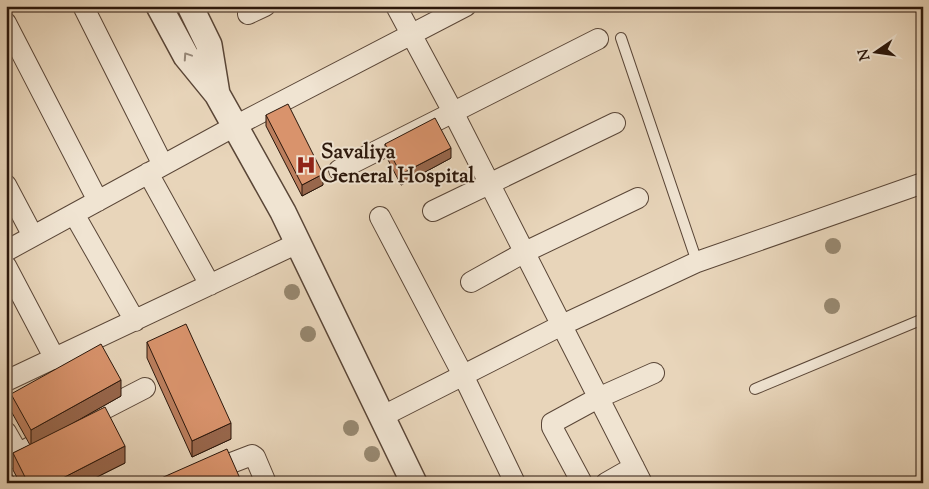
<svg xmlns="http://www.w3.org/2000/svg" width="929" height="489" font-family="'Sorts Mill Goudy',serif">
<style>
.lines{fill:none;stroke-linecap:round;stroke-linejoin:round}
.service-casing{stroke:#5a4637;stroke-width:12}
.minor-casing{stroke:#5a4637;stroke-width:22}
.tertiary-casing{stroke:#5a4637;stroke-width:28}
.service{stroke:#f0e4d2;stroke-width:10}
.minor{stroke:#f0e4d2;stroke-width:20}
.tertiary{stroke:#f0e4d2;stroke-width:25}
.tree{fill:#978870}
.wall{fill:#bb7e5d;stroke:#2b170b}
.shaded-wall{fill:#98674c;stroke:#2b170b}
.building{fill:#d9936c;stroke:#2b170b}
.oneway{stroke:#978878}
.labels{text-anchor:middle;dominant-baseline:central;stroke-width:4;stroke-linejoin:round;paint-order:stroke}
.poi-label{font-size:21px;font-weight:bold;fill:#2b170b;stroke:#f0e4d2;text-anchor:start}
</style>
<rect width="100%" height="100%" fill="#e8d5ba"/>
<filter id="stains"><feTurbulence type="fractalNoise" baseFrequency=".004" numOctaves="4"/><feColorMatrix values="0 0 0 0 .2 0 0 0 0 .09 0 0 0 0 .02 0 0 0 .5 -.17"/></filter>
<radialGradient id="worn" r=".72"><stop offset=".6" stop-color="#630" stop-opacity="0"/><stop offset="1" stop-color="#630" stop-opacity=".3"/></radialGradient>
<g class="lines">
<defs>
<path id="service" d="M621,38L697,262
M755,389L923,319"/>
<path id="minor" d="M83,6L163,165
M396,6L453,112L642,483
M248,14L265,6
M6,23L98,201
M339,170L598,39
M148,173L210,285
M6,185L33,236
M433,211L615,123
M74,214L135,321
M380,217L463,375L515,483
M6,251L235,126L466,6
M6,266L55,359
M471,282L525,252L638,198
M6,381L298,243
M383,416L562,325L697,262L923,183
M81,421L145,388
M6,432L18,453
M6,460L38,443
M179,483L252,455L255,457L266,483
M582,483L552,427V423L598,398L654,373
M606,483L634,467"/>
<path id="tertiary" d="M159,6L186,56L217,94L283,212L414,483
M190,6L209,45L217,94"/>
</defs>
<use href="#service" class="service-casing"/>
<use href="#minor" class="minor-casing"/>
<use href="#tertiary" class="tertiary-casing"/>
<use href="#service" class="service"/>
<use href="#minor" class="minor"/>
<use href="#tertiary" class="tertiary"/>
</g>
<g class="tree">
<circle cx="833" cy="246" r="8"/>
<circle cx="292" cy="292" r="8"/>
<circle cx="832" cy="306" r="8"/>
<circle cx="308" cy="334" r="8"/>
<circle cx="351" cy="428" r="8"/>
<circle cx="372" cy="454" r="8"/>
</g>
<path class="wall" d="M266,115L323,185L302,196L266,126Z
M385,144L451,158L401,185L385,154Z
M147,342L231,439L192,457L147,358Z
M11,394L121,396L82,418L125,463L85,483H20L13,470V453L30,445L11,411Z"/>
<path class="shaded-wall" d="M451,148V158L401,185V174Z
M323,174V185L302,196V185Z
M10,337V353L6,355V338Z
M121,380V396L31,447V430Z
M231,423V439L192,457V441Z
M125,446V463L85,483H53Z"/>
<path class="building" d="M288,104L323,174L302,185L266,115Z
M435,118L451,148L401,174L385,144Z
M186,324L231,423L192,441L147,342Z
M6,328L10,337L6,338Z
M101,344L121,380L31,430L11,394Z
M105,407L125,446L53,483H28L13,453Z
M227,449L242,483H150Z
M6,464L17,483H6Z"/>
<defs><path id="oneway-chevron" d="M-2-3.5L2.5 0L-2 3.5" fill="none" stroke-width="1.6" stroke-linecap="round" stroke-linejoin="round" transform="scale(1.25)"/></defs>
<use class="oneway" href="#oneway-chevron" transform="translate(187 56) rotate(-124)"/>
<defs>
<symbol id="hospital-bare" viewBox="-9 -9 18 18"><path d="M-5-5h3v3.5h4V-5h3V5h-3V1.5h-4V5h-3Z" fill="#8f2418" stroke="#f0e4d2" stroke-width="2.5" paint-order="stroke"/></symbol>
</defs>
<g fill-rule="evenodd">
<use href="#hospital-bare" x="292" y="151" width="28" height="28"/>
</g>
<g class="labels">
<g class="poi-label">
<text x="321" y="153">Savaliya<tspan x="321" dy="24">General Hospital</tspan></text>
</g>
</g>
<rect width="929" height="489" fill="none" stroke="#e8d5ba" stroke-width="25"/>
<rect x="8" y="8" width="914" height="474" fill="none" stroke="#2b170b" stroke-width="2.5"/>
<rect x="12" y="12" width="904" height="464" fill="none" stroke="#2b170b"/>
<g transform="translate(876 52) rotate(257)" stroke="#f0e4d2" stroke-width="4" paint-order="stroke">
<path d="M0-4L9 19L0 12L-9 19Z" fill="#2b170b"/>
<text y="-8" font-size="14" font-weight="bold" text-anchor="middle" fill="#2b170b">N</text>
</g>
<rect width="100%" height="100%" filter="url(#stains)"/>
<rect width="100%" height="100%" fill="url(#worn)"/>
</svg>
